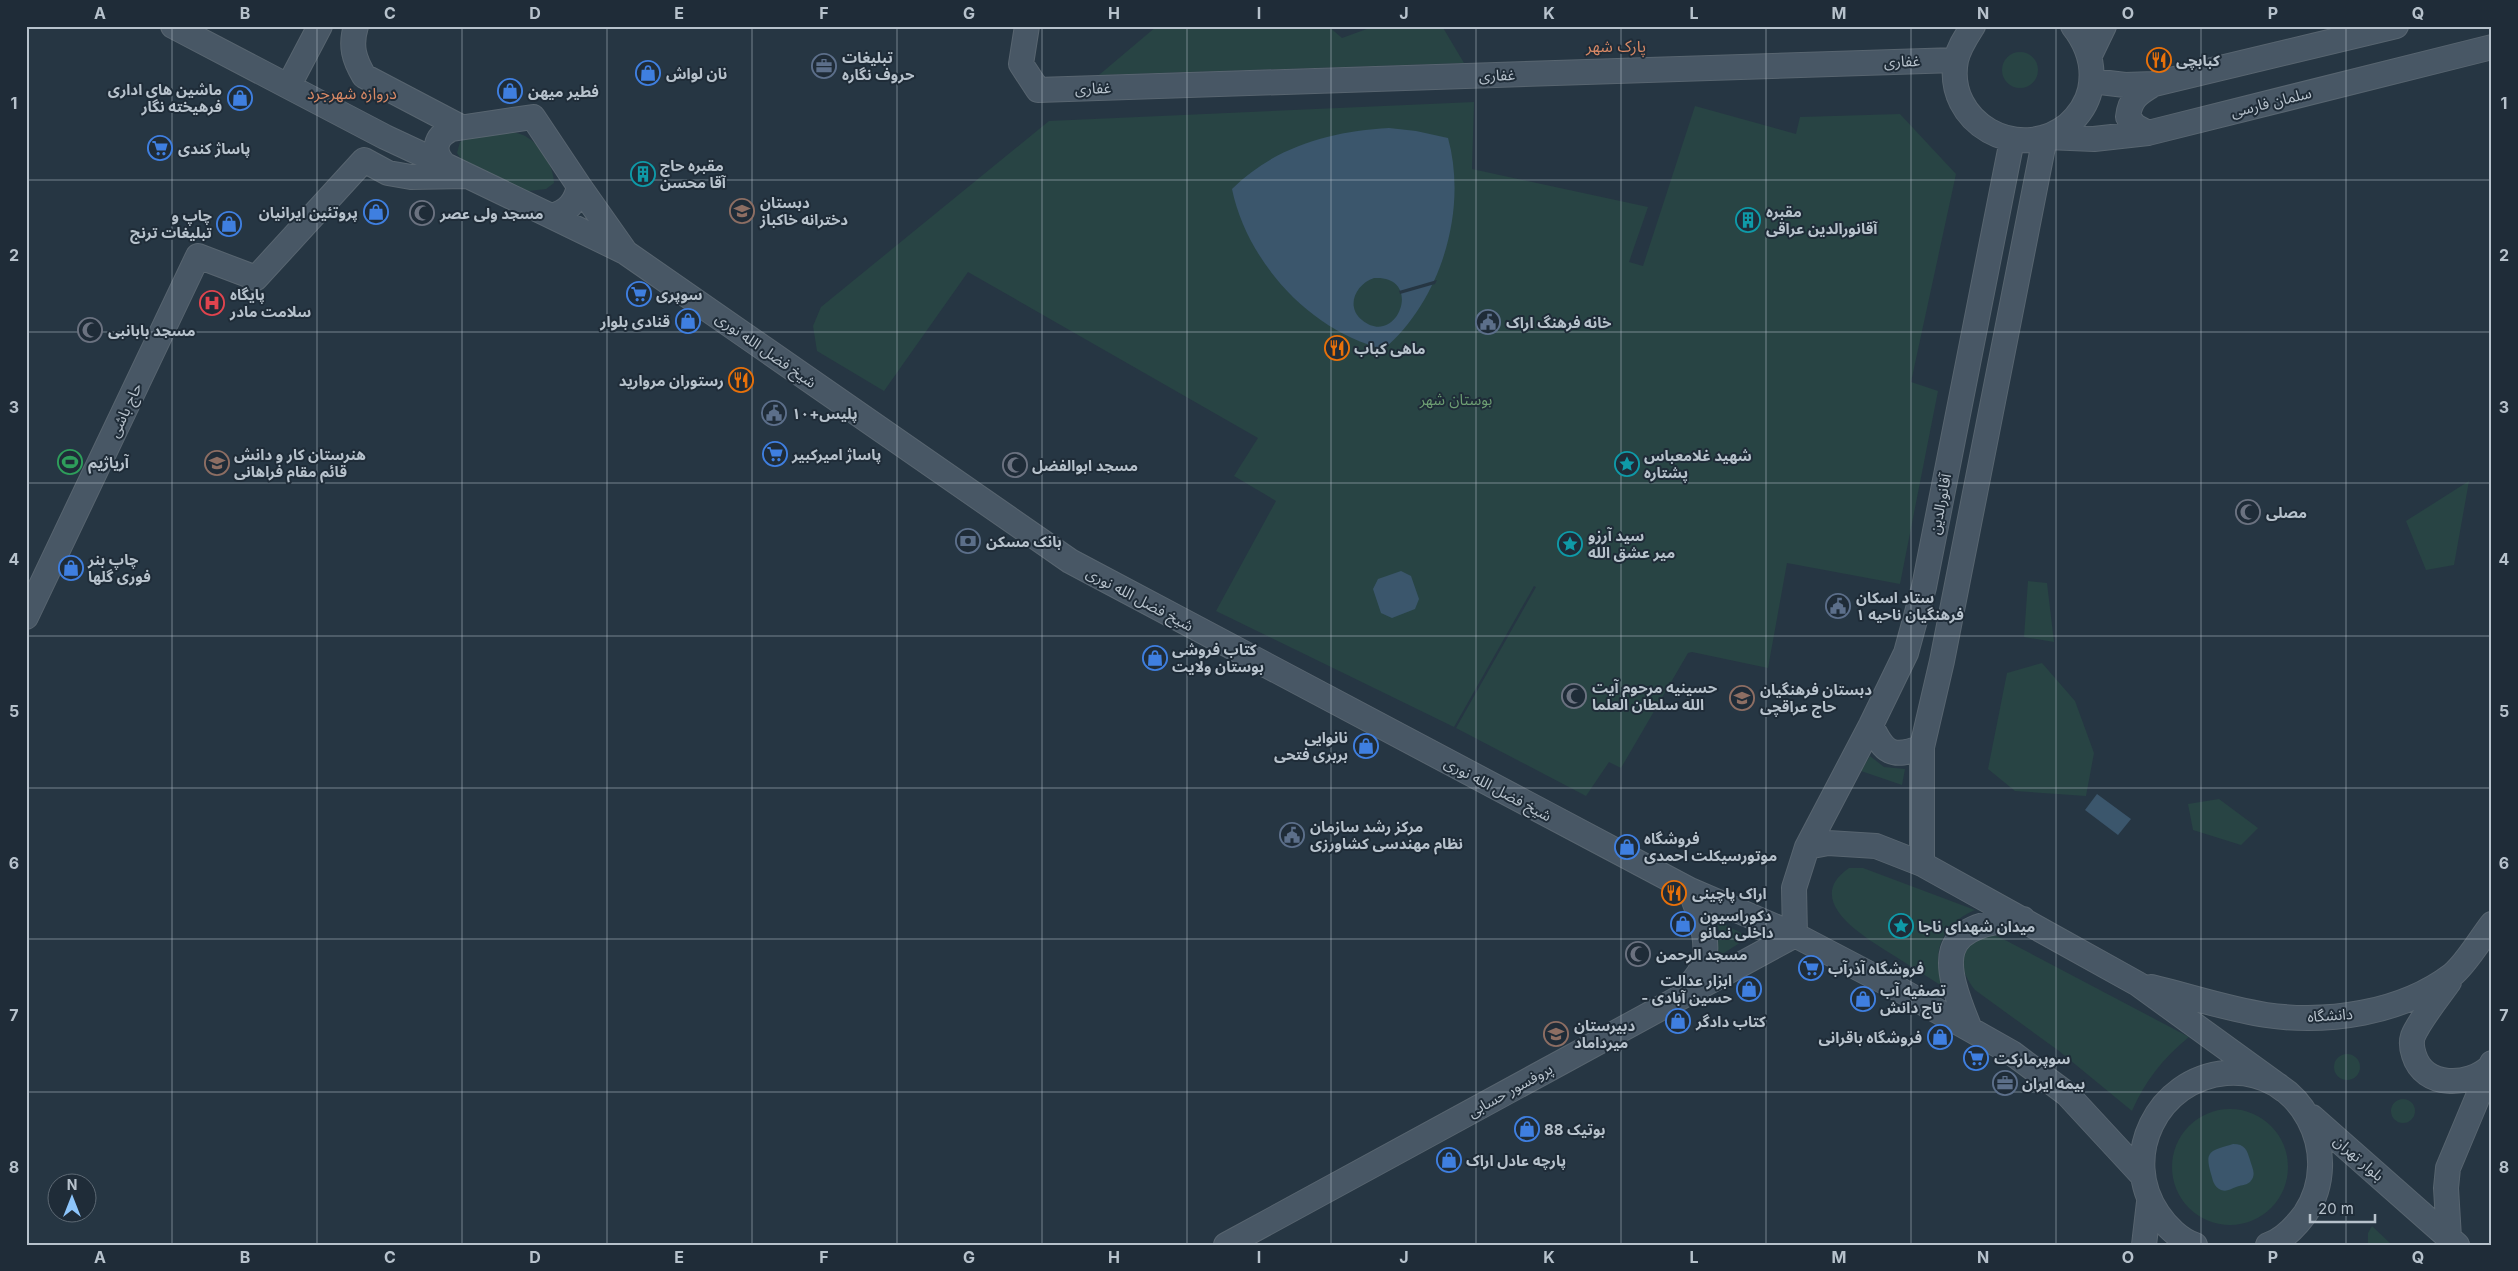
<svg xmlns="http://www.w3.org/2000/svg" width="2518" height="1271" font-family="Inter,'Noto Sans Arabic',sans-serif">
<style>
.green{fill:#284444}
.water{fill:#3b566c;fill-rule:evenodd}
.pier{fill:#263643}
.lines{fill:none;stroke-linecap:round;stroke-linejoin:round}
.secondary-casing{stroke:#586570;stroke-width:26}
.secondary{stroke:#485765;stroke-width:24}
.grid{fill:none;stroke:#b7c2cc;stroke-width:1;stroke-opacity:0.55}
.labels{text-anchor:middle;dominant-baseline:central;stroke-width:4;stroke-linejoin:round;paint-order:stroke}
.poi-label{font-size:15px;font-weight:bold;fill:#b7c2cc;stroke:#1f2c38;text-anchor:start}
.street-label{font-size:15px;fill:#b7c2cc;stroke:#1f2c38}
.park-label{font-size:15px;fill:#6d9e73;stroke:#1f2c38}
.neighbourhood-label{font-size:16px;fill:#d98965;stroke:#1f2c38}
.neatline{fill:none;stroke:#b7c2cc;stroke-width:2}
.grid-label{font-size:16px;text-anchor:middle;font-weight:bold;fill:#b7c2cc}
</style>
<rect width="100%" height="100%" fill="#263643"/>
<path class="green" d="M1157,26H1328L1342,38L1375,26H1442L1464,63L1099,75Z
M2002 70a18 18 0 1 1 36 0a18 18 0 1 1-36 0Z
M1474,102L1472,169L1648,207L1629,262L1643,266L1695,106L1796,134L1800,117L1900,114L1956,174L1911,382L1938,391L1900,584L1787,563L1768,668L1692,652L1688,653L1621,768L1609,762L1586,796L1456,728L1536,587L1534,586L1454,727L1216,611L1276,501L1234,476L1258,438L968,272L884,391L817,351L813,326L821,307L1049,121Z
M500,132C508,132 516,132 523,135C539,142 554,166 554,183L546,189L528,191L509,189L466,166L457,153L460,142L472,135Z
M2469,481L2454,565L2426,570L2406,521Z
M2028,581L2047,583L2054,642L2024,637Z
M2042,663L2075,701L2094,753L2086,796L2015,791L1988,769L2007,673Z
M1870,756L1884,767L1905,769L1902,785L1861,771Z
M2219,799L2258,828L2241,845L2193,830L2188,804Z
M1849,868H1863L1975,910C1940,925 1930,954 1945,988C1928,977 1910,966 1893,955C1866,938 1801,901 1849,868Z
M1716,920L1749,937L1713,960L1720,934Z
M1982,935H1994L2007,941L2189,1037C2163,1058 2145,1081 2132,1111L2059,1051L1975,990C1959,970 1956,948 1982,935Z
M2334 1067a13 13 0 1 1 26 0a13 13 0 1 1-26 0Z
M2391 1111a12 12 0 1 1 24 0a12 12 0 1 1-24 0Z
M2172 1167a58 58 0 1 1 116 0a58 58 0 1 1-116 0Z
M2372,1226L2392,1245H2368V1233Z"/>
<path class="water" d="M1389,128L1416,131L1448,138C1468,210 1441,300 1384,349C1311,332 1247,262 1232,189C1274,147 1331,131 1389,128ZM1374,278C1425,275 1397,349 1362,320C1345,306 1356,284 1374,278Z
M1401,571L1411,576L1419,599L1415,609L1392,618L1381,613L1373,589L1378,579Z
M2097,794L2131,819L2118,835L2085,810Z
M2233,1144C2245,1144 2247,1150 2250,1160C2252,1168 2257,1174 2250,1182C2245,1186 2240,1185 2236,1187C2230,1189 2227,1192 2221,1190C2213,1186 2213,1180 2211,1174C2204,1150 2211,1151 2233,1144Z"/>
<path class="pier" d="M1437,280L1435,284L1400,294L1399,291Z"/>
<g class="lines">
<defs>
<path id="secondary" d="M173,26L385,137L445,165
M356,26C350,46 354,59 364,76L461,127
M1027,26L1021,64L1038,90L1956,60
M1973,26C1966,37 1959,47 1956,60C1944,123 2019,164 2068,125C2078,116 2087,103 2090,90C2095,66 2088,45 2073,26
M2090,55L2104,26
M2092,81L2125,85L2154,84L2396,26
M289,85L320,26
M533,117L579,186C576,202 568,212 551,216L445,165C431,152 435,136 452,129Z
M2148,133L2135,126L2128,117C2130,98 2139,93 2154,84
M2047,137L2094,139L2148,133L2492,47
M579,186L624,250
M551,216L625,252L1070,561L1690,890L1795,935L1902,991L2012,1053L2067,1094L2141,1174
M26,617L198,256L256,278L364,160L388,173L411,177L466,176
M1871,725C1884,753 1892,759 1922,747
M1807,847L1828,843L1876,846L1922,864L2138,984L2284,1090
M1922,864V747L1942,661L2045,137
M1795,935L1794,888L1807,847L1871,725L1906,653L1924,587L2012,140
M2449,982C2439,996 2419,1021 2413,1036C2411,1042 2412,1049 2414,1055C2424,1088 2469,1087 2490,1067
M2151,987C2189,996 2227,1009 2266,1015C2327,1024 2402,1013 2452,975C2466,964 2481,938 2492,924
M1683,995C1688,988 1694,980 1699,973C1714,948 1699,914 1690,890
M1970,1029C1942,961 1934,924 2023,919
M2312,1117L2457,1245
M2449,1238L2446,1188L2448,1168L2492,1063
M1226,1245L1795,935
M2144,1245L2149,1202
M2195,1245C2180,1240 2166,1226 2158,1214C2119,1157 2157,1079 2226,1073C2301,1067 2345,1154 2305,1214C2296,1226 2283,1240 2268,1245"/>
</defs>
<use href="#secondary" class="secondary-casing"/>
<use href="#secondary" class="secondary"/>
</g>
<path class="grid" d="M172,26V1245M317,26V1245M462,26V1245M607,26V1245M752,26V1245M897,26V1245M1042,26V1245M1187,26V1245M1331,26V1245M1476,26V1245M1621,26V1245M1766,26V1245M1911,26V1245M2056,26V1245M2201,26V1245M2346,26V1245M26,180H2492M26,332H2492M26,483H2492M26,636H2492M26,788H2492M26,939H2492M26,1092H2492"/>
<defs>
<symbol id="restaurant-ring" viewBox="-11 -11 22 22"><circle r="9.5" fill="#1f2c38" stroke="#e8710a" stroke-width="1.5"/><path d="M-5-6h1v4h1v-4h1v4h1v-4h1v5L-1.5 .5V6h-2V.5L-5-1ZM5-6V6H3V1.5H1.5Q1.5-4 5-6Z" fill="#e8710a"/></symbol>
<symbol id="office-ring" viewBox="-11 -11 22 22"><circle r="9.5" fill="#1f2c38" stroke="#5c6f8a" stroke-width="1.5"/><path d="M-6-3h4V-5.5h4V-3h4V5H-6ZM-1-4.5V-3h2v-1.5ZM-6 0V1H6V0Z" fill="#5c6f8a"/></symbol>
<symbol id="shop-ring" viewBox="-11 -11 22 22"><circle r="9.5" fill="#1f2c38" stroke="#3f7fe0" stroke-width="1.5"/><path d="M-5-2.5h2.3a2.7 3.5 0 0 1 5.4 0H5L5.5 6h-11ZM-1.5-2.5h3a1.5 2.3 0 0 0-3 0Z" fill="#3f7fe0"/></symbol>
<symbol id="supermarket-ring" viewBox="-11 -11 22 22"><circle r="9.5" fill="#1f2c38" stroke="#3f7fe0" stroke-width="1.5"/><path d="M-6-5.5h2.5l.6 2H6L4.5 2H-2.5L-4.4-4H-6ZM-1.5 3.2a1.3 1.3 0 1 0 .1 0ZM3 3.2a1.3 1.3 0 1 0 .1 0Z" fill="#3f7fe0"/></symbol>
<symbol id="building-ring" viewBox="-11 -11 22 22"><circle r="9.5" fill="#1f2c38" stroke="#0f9aa8" stroke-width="1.5"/><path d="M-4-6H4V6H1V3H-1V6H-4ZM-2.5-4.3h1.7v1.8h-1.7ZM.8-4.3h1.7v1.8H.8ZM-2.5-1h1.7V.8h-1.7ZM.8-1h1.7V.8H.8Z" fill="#0f9aa8"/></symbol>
<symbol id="school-ring" viewBox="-11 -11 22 22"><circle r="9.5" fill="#1f2c38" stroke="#8d6e63" stroke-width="1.5"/><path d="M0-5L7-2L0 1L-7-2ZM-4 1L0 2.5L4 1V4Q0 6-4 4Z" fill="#8d6e63"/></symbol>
<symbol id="mosque-ring" viewBox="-11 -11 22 22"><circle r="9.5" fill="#1f2c38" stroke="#6b7280" stroke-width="1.5"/><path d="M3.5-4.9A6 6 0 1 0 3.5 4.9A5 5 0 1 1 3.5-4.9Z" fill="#6b7280"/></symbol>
<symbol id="hospital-ring" viewBox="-11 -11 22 22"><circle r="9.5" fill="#1f2c38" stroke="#e0444e" stroke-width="1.5"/><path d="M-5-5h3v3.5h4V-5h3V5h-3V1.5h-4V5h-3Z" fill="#e0444e"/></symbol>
<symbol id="civic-ring" viewBox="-11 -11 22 22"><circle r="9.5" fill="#1f2c38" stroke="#5c6f8a" stroke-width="1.5"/><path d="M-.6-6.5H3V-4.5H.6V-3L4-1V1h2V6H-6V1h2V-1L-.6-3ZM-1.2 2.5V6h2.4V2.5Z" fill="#5c6f8a"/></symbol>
<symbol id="stadium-ring" viewBox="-11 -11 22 22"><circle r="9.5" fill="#1f2c38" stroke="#2e9e5b" stroke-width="1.5"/><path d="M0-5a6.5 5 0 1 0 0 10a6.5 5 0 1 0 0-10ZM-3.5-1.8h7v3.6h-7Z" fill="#2e9e5b"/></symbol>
<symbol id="sight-ring" viewBox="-11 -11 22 22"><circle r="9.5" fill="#1f2c38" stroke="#0f9aa8" stroke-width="1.5"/><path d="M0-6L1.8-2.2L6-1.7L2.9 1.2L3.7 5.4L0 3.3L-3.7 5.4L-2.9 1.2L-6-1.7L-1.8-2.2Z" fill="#0f9aa8"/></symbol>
<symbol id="bank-ring" viewBox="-11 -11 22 22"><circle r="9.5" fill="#1f2c38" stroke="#5c6f8a" stroke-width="1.5"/><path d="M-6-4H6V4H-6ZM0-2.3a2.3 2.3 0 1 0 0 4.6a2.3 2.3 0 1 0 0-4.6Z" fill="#5c6f8a"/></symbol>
</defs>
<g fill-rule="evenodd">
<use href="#restaurant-ring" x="2145" y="46" width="28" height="28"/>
<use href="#office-ring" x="810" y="52" width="28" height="28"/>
<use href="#shop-ring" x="634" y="59" width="28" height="28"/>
<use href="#shop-ring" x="496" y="77" width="28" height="28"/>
<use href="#shop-ring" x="226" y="84" width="28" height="28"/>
<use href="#supermarket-ring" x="146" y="134" width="28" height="28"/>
<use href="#building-ring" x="629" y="160" width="28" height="28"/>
<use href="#school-ring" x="728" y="197" width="28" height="28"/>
<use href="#shop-ring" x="362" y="198" width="28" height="28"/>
<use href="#mosque-ring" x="408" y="199" width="28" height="28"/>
<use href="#building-ring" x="1734" y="206" width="28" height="28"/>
<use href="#shop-ring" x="215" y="210" width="28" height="28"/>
<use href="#supermarket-ring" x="625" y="280" width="28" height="28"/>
<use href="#hospital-ring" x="198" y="289" width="28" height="28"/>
<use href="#shop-ring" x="674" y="307" width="28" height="28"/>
<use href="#civic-ring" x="1474" y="308" width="28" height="28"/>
<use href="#mosque-ring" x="76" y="316" width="28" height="28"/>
<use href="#restaurant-ring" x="1323" y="334" width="28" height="28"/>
<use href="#restaurant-ring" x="727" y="366" width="28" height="28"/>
<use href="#civic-ring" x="760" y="399" width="28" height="28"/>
<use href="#supermarket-ring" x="761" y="440" width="28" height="28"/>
<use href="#stadium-ring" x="56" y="448" width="28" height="28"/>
<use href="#school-ring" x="203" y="449" width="28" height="28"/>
<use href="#sight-ring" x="1613" y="450" width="28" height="28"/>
<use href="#mosque-ring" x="1001" y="451" width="28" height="28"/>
<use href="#mosque-ring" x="2234" y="498" width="28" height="28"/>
<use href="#bank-ring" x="954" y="527" width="28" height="28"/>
<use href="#sight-ring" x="1556" y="530" width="28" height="28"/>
<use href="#shop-ring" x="57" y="554" width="28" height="28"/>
<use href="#civic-ring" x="1824" y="592" width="28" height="28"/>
<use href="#shop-ring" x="1141" y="644" width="28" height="28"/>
<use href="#mosque-ring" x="1560" y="682" width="28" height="28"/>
<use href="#school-ring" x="1728" y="684" width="28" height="28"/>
<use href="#shop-ring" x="1352" y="732" width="28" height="28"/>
<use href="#civic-ring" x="1278" y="821" width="28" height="28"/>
<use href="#shop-ring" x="1613" y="833" width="28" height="28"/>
<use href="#restaurant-ring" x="1660" y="879" width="28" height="28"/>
<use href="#shop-ring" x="1669" y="910" width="28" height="28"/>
<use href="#sight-ring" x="1887" y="912" width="28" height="28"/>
<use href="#mosque-ring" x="1624" y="940" width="28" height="28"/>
<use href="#supermarket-ring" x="1797" y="954" width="28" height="28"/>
<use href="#shop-ring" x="1735" y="975" width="28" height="28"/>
<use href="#shop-ring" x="1849" y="985" width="28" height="28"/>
<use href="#shop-ring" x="1664" y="1007" width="28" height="28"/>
<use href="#school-ring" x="1542" y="1020" width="28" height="28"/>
<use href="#shop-ring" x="1926" y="1023" width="28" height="28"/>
<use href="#supermarket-ring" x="1962" y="1044" width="28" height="28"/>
<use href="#office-ring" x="1991" y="1069" width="28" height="28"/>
<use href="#shop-ring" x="1513" y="1115" width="28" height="28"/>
<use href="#shop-ring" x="1435" y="1146" width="28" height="28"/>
</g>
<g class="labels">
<g class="poi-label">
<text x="842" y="57">تبلیغات<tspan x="842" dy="17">حروف نگاره</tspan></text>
<text x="2176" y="60">کبابچی</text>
<text x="666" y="73">نان لواش</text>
<text x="222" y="89" text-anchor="end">ماشین های اداری<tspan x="222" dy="17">فرهیخته نگار</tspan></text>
<text x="528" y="91">فطیر میهن</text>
<text x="178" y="148">پاساژ کندی</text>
<text x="660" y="165">مقبره حاج<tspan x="660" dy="17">آقا محسن</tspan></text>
<text x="760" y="202">دبستان<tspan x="760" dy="17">دخترانه خاکباز</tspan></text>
<text x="1766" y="211">مقبره<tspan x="1766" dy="17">آقانورالدین عراقی</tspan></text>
<text x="358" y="212" text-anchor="end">پروتئین ایرانیان</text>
<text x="440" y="213">مسجد ولی عصر</text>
<text x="212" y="215" text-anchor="end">چاپ و<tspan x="212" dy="17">تبلیغات ترنج</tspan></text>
<text x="230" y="294">پایگاه<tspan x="230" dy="17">سلامت مادر</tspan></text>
<text x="656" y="294">سوپری</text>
<text x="670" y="321" text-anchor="end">قنادی بلوار</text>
<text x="1506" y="322">خانه فرهنگ اراک</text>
<text x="108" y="330">مسجد بابانبی</text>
<text x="1354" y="348">ماهی کباب</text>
<text x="724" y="380" text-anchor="end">رستوران مروارید</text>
<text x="792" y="413">پلیس+۱۰</text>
<text x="234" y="454">هنرستان کار و دانش<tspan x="234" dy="17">قائم مقام فراهانی</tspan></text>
<text x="792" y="454">پاساژ امیرکبیر</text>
<text x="1644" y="455">شهید غلامعباس<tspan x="1644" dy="17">پشتاره</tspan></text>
<text x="88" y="462">آریاژیم</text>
<text x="1032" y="465">مسجد ابوالفضل</text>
<text x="2266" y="512">مصلی</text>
<text x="1588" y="535">سید آرزو<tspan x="1588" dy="17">میر عشق الله</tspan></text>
<text x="986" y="541">بانک مسکن</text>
<text x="88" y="559">چاپ بنر<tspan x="88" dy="17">فوری گلها</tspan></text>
<text x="1856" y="597">ستاد اسکان<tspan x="1856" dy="17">فرهنگیان ناحیه ۱</tspan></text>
<text x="1172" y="649">کتاب فروشی<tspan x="1172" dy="17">بوستان ولایت</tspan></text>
<text x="1592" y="687">حسینیه مرحوم آیت<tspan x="1592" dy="17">الله سلطان العلما</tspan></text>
<text x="1760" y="689">دبستان فرهنگیان<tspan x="1760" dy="17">حاج عراقچی</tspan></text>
<text x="1348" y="737" text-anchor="end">نانوایی<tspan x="1348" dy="17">بربری فتحی</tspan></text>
<text x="1310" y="826">مرکز رشد سازمان<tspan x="1310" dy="17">نظام مهندسی کشاورزی</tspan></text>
<text x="1644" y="838">فروشگاه<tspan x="1644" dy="17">موتورسیکلت احمدی</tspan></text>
<text x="1692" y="893">اراک پاچینی</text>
<text x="1700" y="915">دکوراسیون<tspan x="1700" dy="17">داخلی نمانو</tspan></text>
<text x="1918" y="926">میدان شهدای ناجا</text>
<text x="1656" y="954">مسجد الرحمن</text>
<text x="1828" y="968">فروشگاه آذرآب</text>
<text x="1732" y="980" text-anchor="end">ابزار عدالت<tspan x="1732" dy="17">- حسین آبادی</tspan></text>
<text x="1880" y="990">تصفیه آب<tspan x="1880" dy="17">تاج دانش</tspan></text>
<text x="1696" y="1021">کتاب دادگر</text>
<text x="1574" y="1025">دبیرستان<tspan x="1574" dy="17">میرداماد</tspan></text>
<text x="1922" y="1037" text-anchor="end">فروشگاه باقرانی</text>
<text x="1994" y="1058">سوپرمارکت</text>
<text x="2022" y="1083">بیمه ایران</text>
<text x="1544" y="1129">بوتیک 88</text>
<text x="1466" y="1160">پارچه عادل اراک</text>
</g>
<g class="street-label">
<text transform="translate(1902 61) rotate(-2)">غفاری</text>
<text transform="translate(1497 75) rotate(-2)">غفاری</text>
<text transform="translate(1093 88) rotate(-2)">غفاری</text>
<text transform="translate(2271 102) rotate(-14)">سلمان فارسی</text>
<text transform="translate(766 350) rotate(35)">شیخ فضل الله نوری</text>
<text transform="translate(125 410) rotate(-65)">حاج باشی</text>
<text transform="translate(1940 504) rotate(-79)">آقانورالدین</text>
<text transform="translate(1140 599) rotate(28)">شیخ فضل الله نوری</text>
<text transform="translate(1498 789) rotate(28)">شیخ فضل الله نوری</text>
<text transform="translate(2330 1015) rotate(-4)">دانشگاه</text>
<text transform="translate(1510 1090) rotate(-29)">پروفسور حسابی</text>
<text transform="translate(2359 1158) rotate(41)">بلوار تهران</text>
</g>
<g class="park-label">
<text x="1456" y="399">بوستان شهر</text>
</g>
<g class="neighbourhood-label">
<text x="1616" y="46">پارک شهر</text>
<text x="352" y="93">دروازه شهرجرد</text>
</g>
</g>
<rect width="2518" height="1271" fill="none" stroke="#1f2c38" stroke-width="55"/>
<g transform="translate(72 1198)"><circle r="24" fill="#1f2c38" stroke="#5c6873"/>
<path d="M0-4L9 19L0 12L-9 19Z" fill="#8dc5fb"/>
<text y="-8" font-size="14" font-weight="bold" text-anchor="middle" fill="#b7c2cc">N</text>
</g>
<path d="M2310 1214v8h65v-8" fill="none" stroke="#b7c2cc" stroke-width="2.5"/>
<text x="2318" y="1214" font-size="15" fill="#b7c2cc" stroke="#1f2c38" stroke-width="4" paint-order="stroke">20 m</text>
<rect x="28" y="28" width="2462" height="1216" class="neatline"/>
<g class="grid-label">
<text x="100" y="19">A</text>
<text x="245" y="19">B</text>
<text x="390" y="19">C</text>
<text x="535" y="19">D</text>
<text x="679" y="19">E</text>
<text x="824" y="19">F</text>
<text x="969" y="19">G</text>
<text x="1114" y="19">H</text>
<text x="1259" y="19">I</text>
<text x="1404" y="19">J</text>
<text x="1549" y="19">K</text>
<text x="1694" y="19">L</text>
<text x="1839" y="19">M</text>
<text x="1983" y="19">N</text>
<text x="2128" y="19">O</text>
<text x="2273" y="19">P</text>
<text x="2418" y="19">Q</text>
<text x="14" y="109">1</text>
<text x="2504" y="109">1</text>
<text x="14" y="261">2</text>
<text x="2504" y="261">2</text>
<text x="14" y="413">3</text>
<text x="2504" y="413">3</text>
<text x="14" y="565">4</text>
<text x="2504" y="565">4</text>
<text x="14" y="717">5</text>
<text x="2504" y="717">5</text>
<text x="14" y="869">6</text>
<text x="2504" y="869">6</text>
<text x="14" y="1021">7</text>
<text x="2504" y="1021">7</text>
<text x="14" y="1173">8</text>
<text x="2504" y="1173">8</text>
<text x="100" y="1263">A</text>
<text x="245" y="1263">B</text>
<text x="390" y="1263">C</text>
<text x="535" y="1263">D</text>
<text x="679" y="1263">E</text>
<text x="824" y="1263">F</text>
<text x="969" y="1263">G</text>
<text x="1114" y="1263">H</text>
<text x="1259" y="1263">I</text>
<text x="1404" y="1263">J</text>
<text x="1549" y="1263">K</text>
<text x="1694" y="1263">L</text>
<text x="1839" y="1263">M</text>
<text x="1983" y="1263">N</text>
<text x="2128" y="1263">O</text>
<text x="2273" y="1263">P</text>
<text x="2418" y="1263">Q</text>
</g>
</svg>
